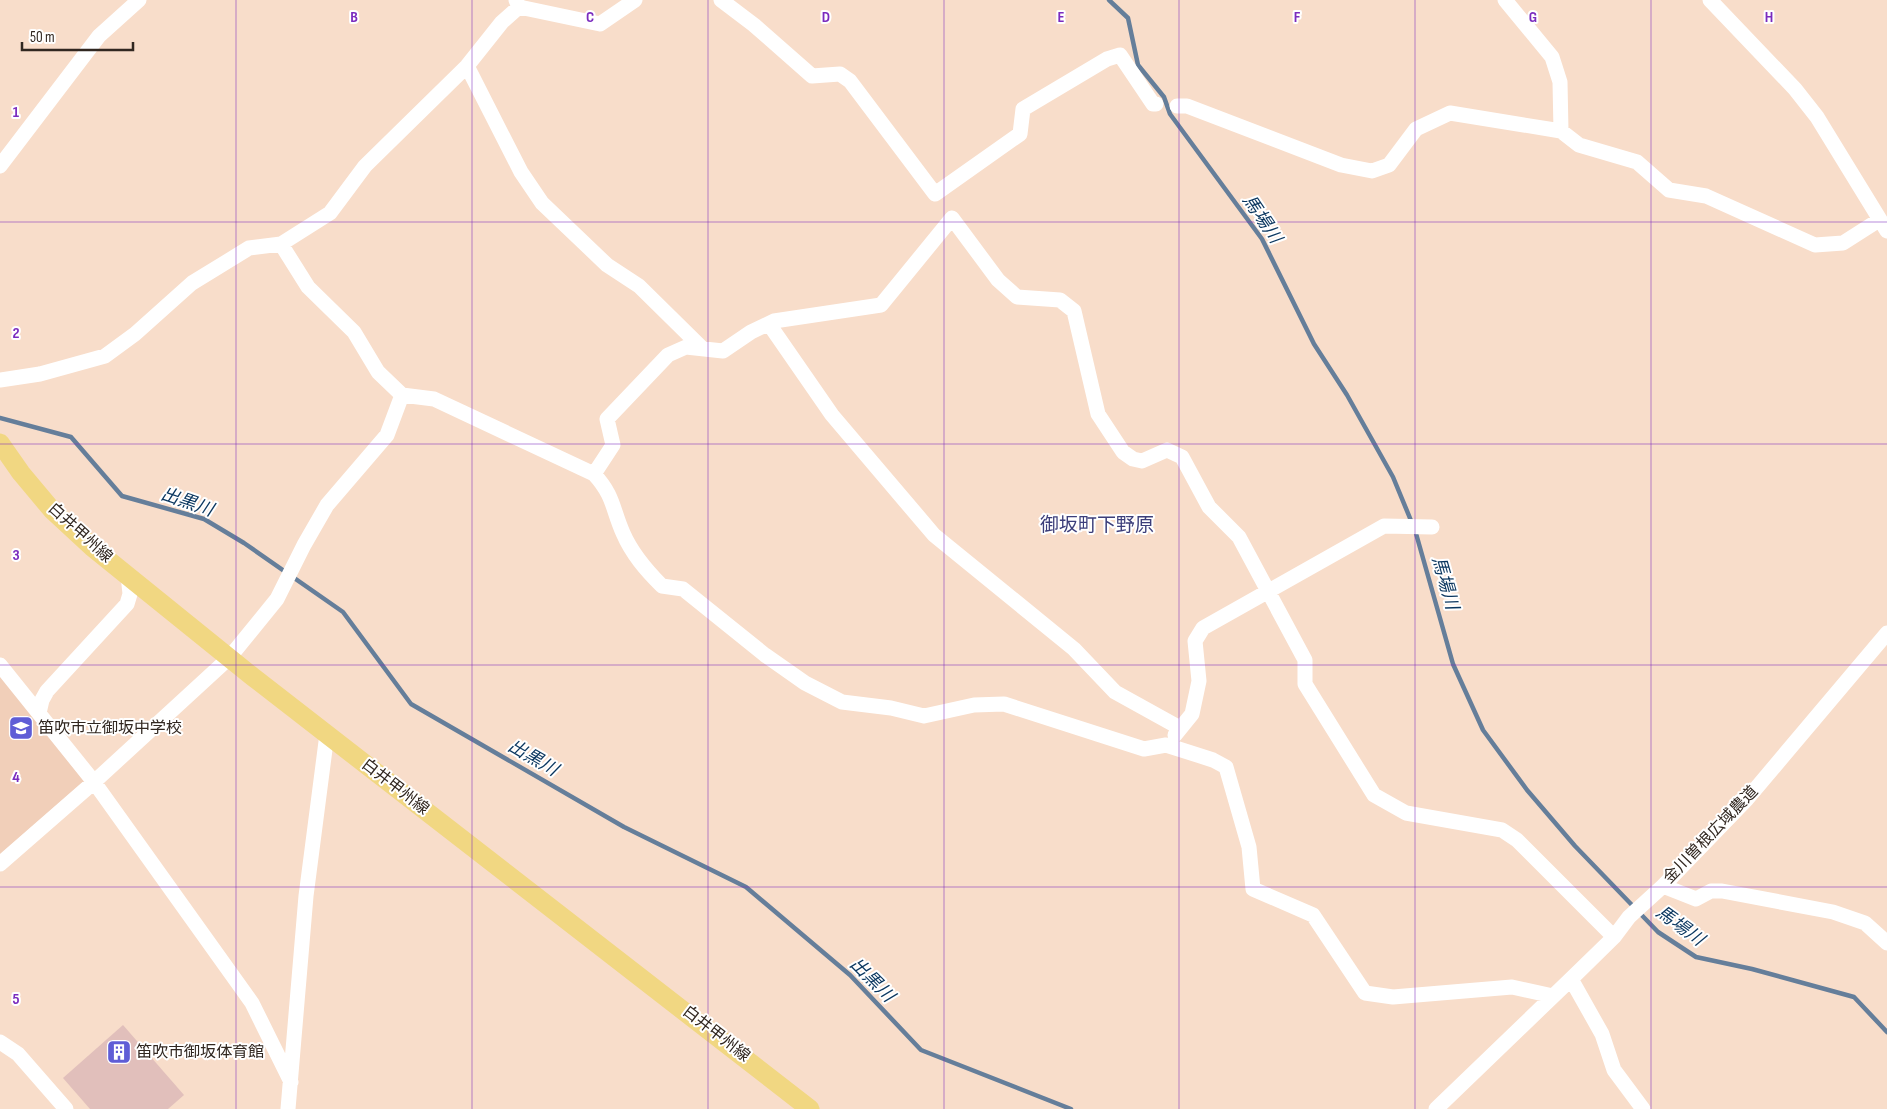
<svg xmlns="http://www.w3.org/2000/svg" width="1887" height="1109" font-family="'Sofia Sans Condensed','Noto Sans JP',sans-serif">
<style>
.built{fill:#f1cfb9}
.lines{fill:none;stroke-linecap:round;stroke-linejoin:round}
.stream{stroke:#657e9a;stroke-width:4.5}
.building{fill:#e1bfbb}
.minor{stroke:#fff;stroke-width:15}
.major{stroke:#f1d782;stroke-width:19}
.grid{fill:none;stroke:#7b2cbf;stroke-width:1;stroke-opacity:0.55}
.labels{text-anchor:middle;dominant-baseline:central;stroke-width:4;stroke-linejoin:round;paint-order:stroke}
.street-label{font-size:16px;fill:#312720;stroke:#fff}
.poi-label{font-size:16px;fill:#312720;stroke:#fff;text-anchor:start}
.water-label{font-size:18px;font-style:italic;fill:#09355e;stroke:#fff}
.quarter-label{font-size:19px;fill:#3c3e7a;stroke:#fff}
.grid-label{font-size:16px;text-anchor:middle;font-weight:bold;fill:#7b2cbf;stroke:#fff;stroke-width:4;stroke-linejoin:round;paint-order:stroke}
</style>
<rect width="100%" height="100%" fill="#f8ddca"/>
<path class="built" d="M0,676L84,781L0,854Z"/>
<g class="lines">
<path class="stream" d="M1109,0L1128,18L1138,65L1164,97L1170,114L1262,239L1314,344L1347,395L1393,477L1412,523
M0,418L71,437L122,496L204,519L244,543L343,612L411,704L624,827L746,887L850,975L921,1050L1071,1109
M1415,530L1453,664L1483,730L1527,790L1575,846L1658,932L1696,957L1752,969L1854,997L1887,1032"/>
</g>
<path class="building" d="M123,1025L184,1095L168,1109H90L63,1078Z"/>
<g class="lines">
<path class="minor" d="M516,0L519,7L600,24L635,0
M721,0L754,25L812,76L840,74L850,81L935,194L1020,134L1023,109L1107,59L1120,55L1153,104H1156
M1505,0L1552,57L1560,82L1561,131
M1710,0L1795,89L1817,117L1887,231
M467,66L521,172L542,203L607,265L639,286L703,349
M1177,106H1187L1341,165L1372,171L1389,165L1416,129L1450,113L1561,131L1579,145L1637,162L1669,190L1706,196L1815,245L1843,243L1879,220
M0,166L99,36L139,0
M281,244L308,287L354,332L378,372L402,395L434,399L594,474C614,496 612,508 623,533C632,554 646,570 662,586L683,589L765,655L805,683L842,702L891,708L924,716L974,705L1004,704L1144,749L1166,745L1213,760L1226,767L1249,847L1253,889L1313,915L1365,993L1393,997L1512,987L1553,996
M769,324L832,415L934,535L1074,649L1115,692L1180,728
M0,380L40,374L105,356L135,334L192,283L249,248L281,244L330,213L365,166L467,66L502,22L519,7
M594,474L613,445L607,419L668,355L686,347L723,351L751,332L774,321L881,305L952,218L998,280L1017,297L1060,300L1074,311L1098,414L1123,452L1133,459L1142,461L1167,450L1182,457L1209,507L1239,537L1305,660V684L1374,795L1406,813L1502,830L1517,840L1614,937
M0,665L94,782L252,1003L291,1082
M39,713L42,700L47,691L127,604L130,594L128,575
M1175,735L1192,714L1199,681L1195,641L1203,628L1384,526L1432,527
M0,864L94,782L229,658L277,599L304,545L327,505L387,435L402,395
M1663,886L1696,899L1711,891H1722L1833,912L1865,923L1887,943
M1571,979L1602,1034L1614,1070L1643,1109
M0,1042L18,1054L66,1109
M288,1109L306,896L327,734
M1436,1109L1571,979L1614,937L1629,917L1663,886L1747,799L1887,633"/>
<path class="major" d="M0,443L21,473L52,510L92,547L253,677L810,1109"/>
</g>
<path class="grid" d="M236,0V1109M472,0V1109M708,0V1109M944,0V1109M1179,0V1109M1415,0V1109M1651,0V1109M0,222H1887M0,444H1887M0,665H1887M0,887H1887"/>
<defs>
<symbol id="school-square" viewBox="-11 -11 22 22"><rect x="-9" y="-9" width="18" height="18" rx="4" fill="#5f5dd6" stroke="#fff"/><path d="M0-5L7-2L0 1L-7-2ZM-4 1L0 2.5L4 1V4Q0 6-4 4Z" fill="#fff"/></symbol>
<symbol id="building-square" viewBox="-11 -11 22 22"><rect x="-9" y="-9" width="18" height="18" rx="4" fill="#5f5dd6" stroke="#fff"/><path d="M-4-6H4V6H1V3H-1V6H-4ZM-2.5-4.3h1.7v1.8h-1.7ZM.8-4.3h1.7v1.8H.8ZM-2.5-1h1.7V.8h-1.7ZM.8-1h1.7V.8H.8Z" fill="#fff"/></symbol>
</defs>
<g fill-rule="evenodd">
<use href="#school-square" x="7" y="714" width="28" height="28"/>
<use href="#building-square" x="105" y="1038" width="28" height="28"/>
</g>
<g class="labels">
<g class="street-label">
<text transform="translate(80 533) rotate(42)">白井甲州線</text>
<text transform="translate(395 787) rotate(38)">白井甲州線</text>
<text transform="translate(1711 835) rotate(-46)">金川曽根広域農道</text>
<text transform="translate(716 1034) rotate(38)">白井甲州線</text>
</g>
<g class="poi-label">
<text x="38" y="728">笛吹市立御坂中学校</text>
<text x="136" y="1052">笛吹市御坂体育館</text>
</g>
<g class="water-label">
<text transform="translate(1262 219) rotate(56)">馬場川</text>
<text transform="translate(187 502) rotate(19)">出黒川</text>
<text transform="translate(1445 583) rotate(74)">馬場川</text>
<text transform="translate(533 758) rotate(30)">出黒川</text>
<text transform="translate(1680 926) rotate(36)">馬場川</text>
<text transform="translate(872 980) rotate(45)">出黒川</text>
</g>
<g class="quarter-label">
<text x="1097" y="525">御坂町下野原</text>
</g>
</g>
<g class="grid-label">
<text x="354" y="22">B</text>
<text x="590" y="22">C</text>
<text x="826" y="22">D</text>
<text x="1061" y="22">E</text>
<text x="1297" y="22">F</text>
<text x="1533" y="22">G</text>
<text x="1769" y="22">H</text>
<text x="16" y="117">1</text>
<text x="16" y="338">2</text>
<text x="16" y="560">3</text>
<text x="16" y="782">4</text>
<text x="16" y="1004">5</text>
</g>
<path d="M22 42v8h111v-8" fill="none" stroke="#312720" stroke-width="2.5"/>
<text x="30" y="42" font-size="15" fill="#312720" stroke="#ffffff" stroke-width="4" paint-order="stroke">50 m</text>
</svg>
